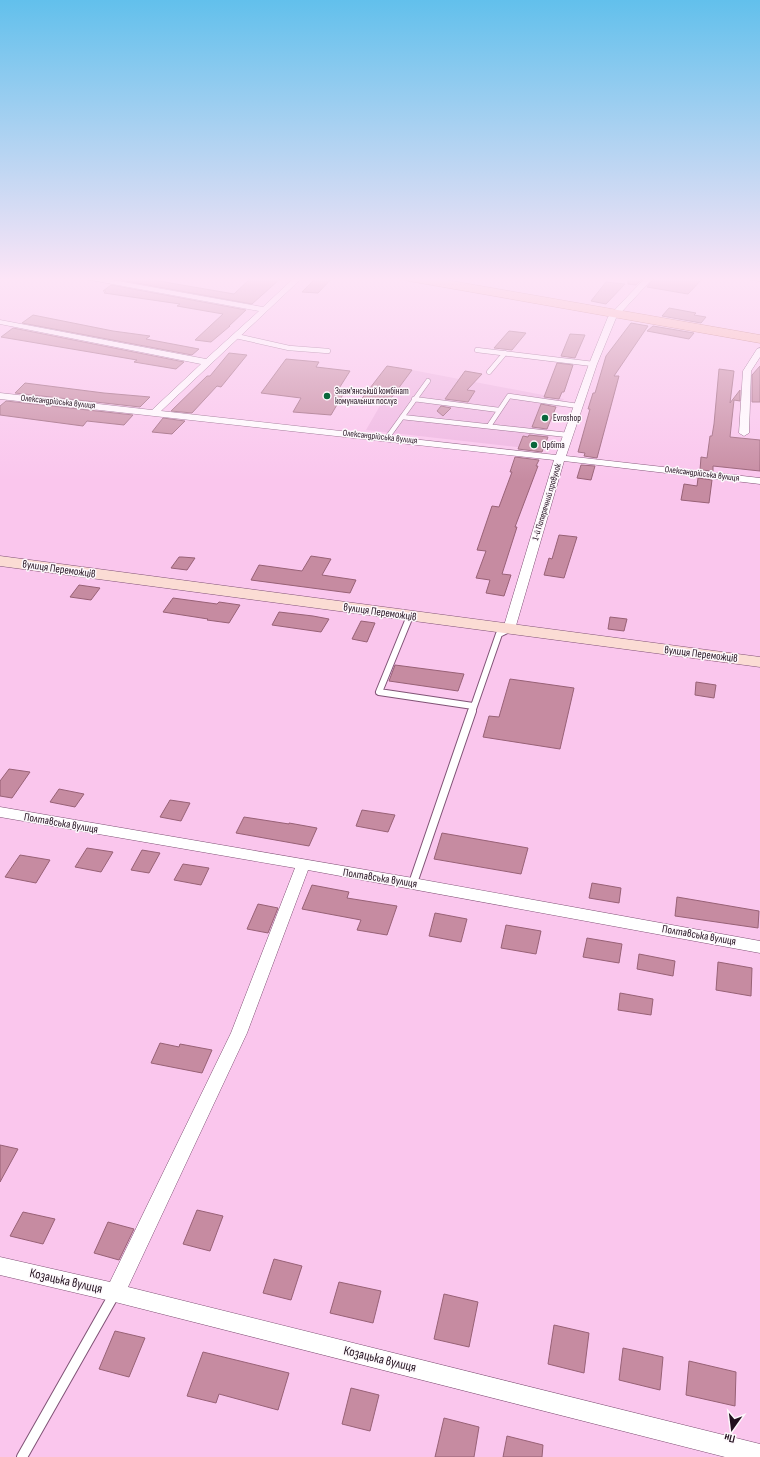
<svg xmlns="http://www.w3.org/2000/svg" width="760" height="1457" font-family="'Sofia Sans Condensed',sans-serif">
<style>
.built{fill:#eeb6e1}
.building{fill:#c68ba1;stroke:#986176}
.lines{fill:none;stroke-linecap:round;stroke-linejoin:round}
.lane-far3-casing{stroke:#805376;stroke-width:5.5}
.lane-far2-casing{stroke:#805376;stroke-width:8}
.lane-far1-casing{stroke:#805376;stroke-width:10}
.lane-casing{stroke:#805376;stroke-width:12}
.street-casing{stroke:#805376;stroke-width:1}
.secondary-casing{stroke:#805376;stroke-width:1}
.primary-casing{stroke:#aa5f53;stroke-width:1}
.lane-far3{stroke:#fff;stroke-width:4.5}
.lane-far2{stroke:#fff;stroke-width:6}
.lane-far1{stroke:#fff;stroke-width:8}
.lane{stroke:#fff;stroke-width:10}
.street{fill:#fff;fill-rule:evenodd}
.secondary{fill:#fbdcd4;fill-rule:evenodd}
.primary{fill:#f8b9a9;fill-rule:evenodd}
.poi-dot{fill:#08673b;stroke:#fdf8fc;stroke-width:1.5}
.labels{text-anchor:middle;dominant-baseline:central;stroke-width:3;stroke-linejoin:round;paint-order:stroke}
.far-poi-label{font-size:9px;fill:#22101e;stroke:#fdf8fc;text-anchor:start}
.far-street-label{font-size:9px;fill:#22101e;stroke:#fdf8fc}
.street-label{font-size:11px;fill:#22101e;stroke:#fdf8fc}
.near-street-label{font-size:13px;fill:#22101e;stroke:#fdf8fc}
</style>
<rect width="100%" height="100%" fill="#fac6ed"/>
<path class="built" d="M387,366L412,370L564,399L560,407L556,408L547,429L551,430L543,450L366,430L381,404Z"/>
<path class="building" d="M125,277H136L234,294L252,277L280,279L252,304L120,280Z
M317,277H333L318,293L302,292Z
M628,277H644L636,285L628,284Z
M655,277H704L688,294L647,287Z
M606,282L625,284L606,304L591,301Z
M111,285L246,310L229,326H230L211,342L195,340L223,314L177,306L180,304L104,293L106,291H103Z
M669,308L696,313L694,315L706,317L701,323L662,316Z
M33,315L113,331L150,336L146,339L199,349L192,355L22,323Z
M631,323L648,326L614,376H619L597,458L584,456L585,453L578,452L590,409H588L593,393H595L606,356Z
M653,326L694,333L689,339L647,331Z
M13,328L184,362L176,369L134,362L137,360L1,337Z
M509,331L526,333L512,350L494,348Z
M570,334L585,335L575,358L561,356Z
M229,353L247,355L221,387L217,386L192,413L171,411L207,376H210Z
M286,359L319,362L316,367L350,371L338,390L345,391L331,415L293,412L301,398L261,393Z
M557,363L573,365L564,392H562L559,399L544,397Z
M387,366L412,370L386,405L360,401Z
M760,366V402H752V375Z
M719,369L734,371L730,403L740,390V401L734,400L730,437L760,440V471L713,466V471L700,470L701,457L707,458L710,436H712L714,424Z
M465,371L482,374L467,390L475,391L468,402L445,399Z
M25,383L104,393L150,397L140,407L15,393Z
M6,401L133,415L124,425L87,421L83,426L0,415V406Z
M541,404L556,407L547,429L532,427Z
M441,406L451,408L443,416L437,411Z
M163,418L185,421L172,434L152,432Z
M529,435L548,437L542,452L518,449L523,436L528,437Z
M515,457L539,460L536,466H538L515,527H517L502,574L511,575L504,596L486,593L490,580L476,578L486,551L477,550L492,506L499,507L512,472H510Z
M581,465L595,466L591,480L577,478Z
M698,478L712,480L709,503L681,500L684,484L697,486Z
M559,535L577,537L564,578L544,575L549,558L552,559Z
M311,556L331,559L322,575L356,580L350,593L251,580L259,565L302,571Z
M179,557H182L195,558L187,570L171,568Z
M79,585L100,588L91,600L70,597Z
M173,598L217,604L219,602L240,605L229,623L207,620L208,619L163,612Z
M279,612L313,616L329,619L321,632L272,625Z
M610,617L627,619L624,631L608,629Z
M361,621L375,623L367,642L352,639Z
M395,665L464,674L458,691L389,681Z
M510,679L574,688L560,749L483,737L489,716L499,717Z
M696,682L716,685L714,698L695,695Z
M9,769L30,772L12,798L0,796V781Z
M59,789L84,794L75,807L50,802Z
M170,800L190,803L181,821L160,817Z
M362,810L395,815L388,832L356,826Z
M244,817L289,824V823L317,828L309,846L236,833Z
M442,833L528,848L521,874L434,859Z
M87,848L113,852L101,872L75,867Z
M142,850L160,853L149,873L131,870Z
M20,855L50,860L36,883L5,877Z
M183,864L209,868L201,885L174,880Z
M592,883L621,888L619,903L589,898Z
M312,885L349,892L347,898L397,906L387,935L357,930L361,920L302,909Z
M677,897L759,911L758,928L675,916Z
M258,904L278,908L268,933L247,929Z
M435,913L467,919L461,942L429,936Z
M506,925L541,931L536,954L501,948Z
M587,938L622,944L619,963L583,957Z
M639,954L675,961L673,976L637,969Z
M718,962L752,968L751,996L716,990Z
M620,993L653,999L651,1015L618,1010Z
M160,1043L179,1047L180,1044L212,1050L202,1073L151,1063Z
M0,1145L18,1149L0,1182Z
M197,1210L223,1216L210,1251L183,1244Z
M23,1212L55,1219L43,1244L10,1236Z
M108,1222L134,1229L119,1260L94,1253Z
M274,1259L302,1266L291,1300L263,1293Z
M339,1282L381,1291L373,1323L330,1313Z
M444,1294L478,1302L469,1347L434,1339Z
M554,1325L589,1333L584,1373L548,1364Z
M115,1331L145,1338L129,1377L99,1369Z
M623,1348L663,1357L660,1390L619,1380Z
M203,1352L289,1373L278,1410L219,1394L216,1403L187,1396Z
M689,1361L736,1372L735,1406L686,1395Z
M351,1388L379,1395L370,1431L342,1424Z
M444,1418L479,1427L474,1457H435Z
M507,1436L543,1445L542,1457H503Z"/>
<g class="lines">
<defs>
<path id="lane-far3" d="M236,336L289,348L328,351
M477,350L593,364
M489,372L505,353
M414,399L499,410
M402,417L568,435
M489,426L509,396L578,406
M387,438L428,381"/>
<path id="lane-far2" d="M410,616L379,692L473,706
M472,712L499,634L509,629"/>
<path id="lane-far1" d="M413,883L472,711"/>
<path id="lane" d="M22,1457L115,1293"/>
<path id="street" d="M81,277H96L263,307L295,277H303L161,411L556,455L589,364L608,317L646,277H654L616,318L597,364L566,456L760,478V484L564,461L515,629L513,631H505L503,629L554,460L0,399V393L152,410L201,364L0,324V320L206,359L259,311L85,279Z
M743,277H760V281L744,279Z
M760,348V357L751,371L749,433L744,436L739,433L743,371L757,349Z
M0,807L413,878L760,941V953L308,870L247,1033L128,1287L760,1444V1457H725L115,1302L0,1275V1257L110,1282L231,1033L295,868L0,817Z"/>
<path id="secondary" d="M0,556L760,657V667L0,566Z"/>
<path id="primary" d="M403,277H429L760,335V343L409,281L405,280Z"/>
</defs>
<use href="#lane-far3" class="lane-far3-casing"/>
<use href="#lane-far2" class="lane-far2-casing"/>
<use href="#lane-far1" class="lane-far1-casing"/>
<use href="#lane" class="lane-casing"/>
<use href="#street" class="street-casing"/>
<use href="#secondary" class="secondary-casing"/>
<use href="#primary" class="primary-casing"/>
<use href="#lane-far3" class="lane-far3"/>
<use href="#lane-far2" class="lane-far2"/>
<use href="#lane-far1" class="lane-far1"/>
<use href="#lane" class="lane"/>
<use href="#street" class="street"/>
<use href="#secondary" class="secondary"/>
<use href="#primary" class="primary"/>
</g>
<linearGradient id="sky" x2="0" y2="1"><stop stop-color="#62c0ec"/><stop offset="0.58" stop-color="#fde5f7"/><stop offset="1" stop-color="#fde5f7" stop-opacity="0"/></linearGradient>
<rect width="760" height="481" fill="url(#sky)"/>
<g class="poi-dot">
<circle cx="327" cy="396" r="4"/>
<circle cx="545" cy="418" r="4"/>
<circle cx="534" cy="445" r="4"/>
</g>
<g class="labels">
<g class="far-poi-label">
<text x="335" y="391">Знам'янський комбінат<tspan x="335" dy="10">комунальних послуг</tspan></text>
<text x="553" y="418">Evroshop</text>
<text x="542" y="445">Орбіта</text>
</g>
<g class="far-street-label">
<text transform="translate(58 402) rotate(6)">Олександрійська вулиця</text>
<text transform="translate(380 437) rotate(6)">Олександрійська вулиця</text>
<text transform="translate(702 474) rotate(7)">Олександрійська вулиця</text>
<text transform="translate(547 502) rotate(-73)">1-й Поперечний провулок</text>
</g>
<g class="street-label">
<text transform="translate(59 569) rotate(8)">вулиця Переможців</text>
<text transform="translate(380 612) rotate(8)">вулиця Переможців</text>
<text transform="translate(701 654) rotate(7)">вулиця Переможців</text>
<text transform="translate(61 823) rotate(10)">Полтавська вулиця</text>
<text transform="translate(380 878) rotate(9)">Полтавська вулиця</text>
<text transform="translate(699 935) rotate(10)">Полтавська вулиця</text>
</g>
<g class="near-street-label">
<text transform="translate(66 1281) rotate(13)">Козацька вулиця</text>
<text transform="translate(380 1359) rotate(14)">Козацька вулиця</text>
</g>
</g>
<g transform="translate(732 1429) rotate(194)" stroke="#fdf8fc" stroke-width="3" paint-order="stroke">
<path d="M0-3L7 15L0 10L-7 15Z" fill="#22101e"/>
<text y="-6" font-size="11" font-weight="bold" text-anchor="middle" fill="#22101e">Пн</text>
</g>
</svg>
